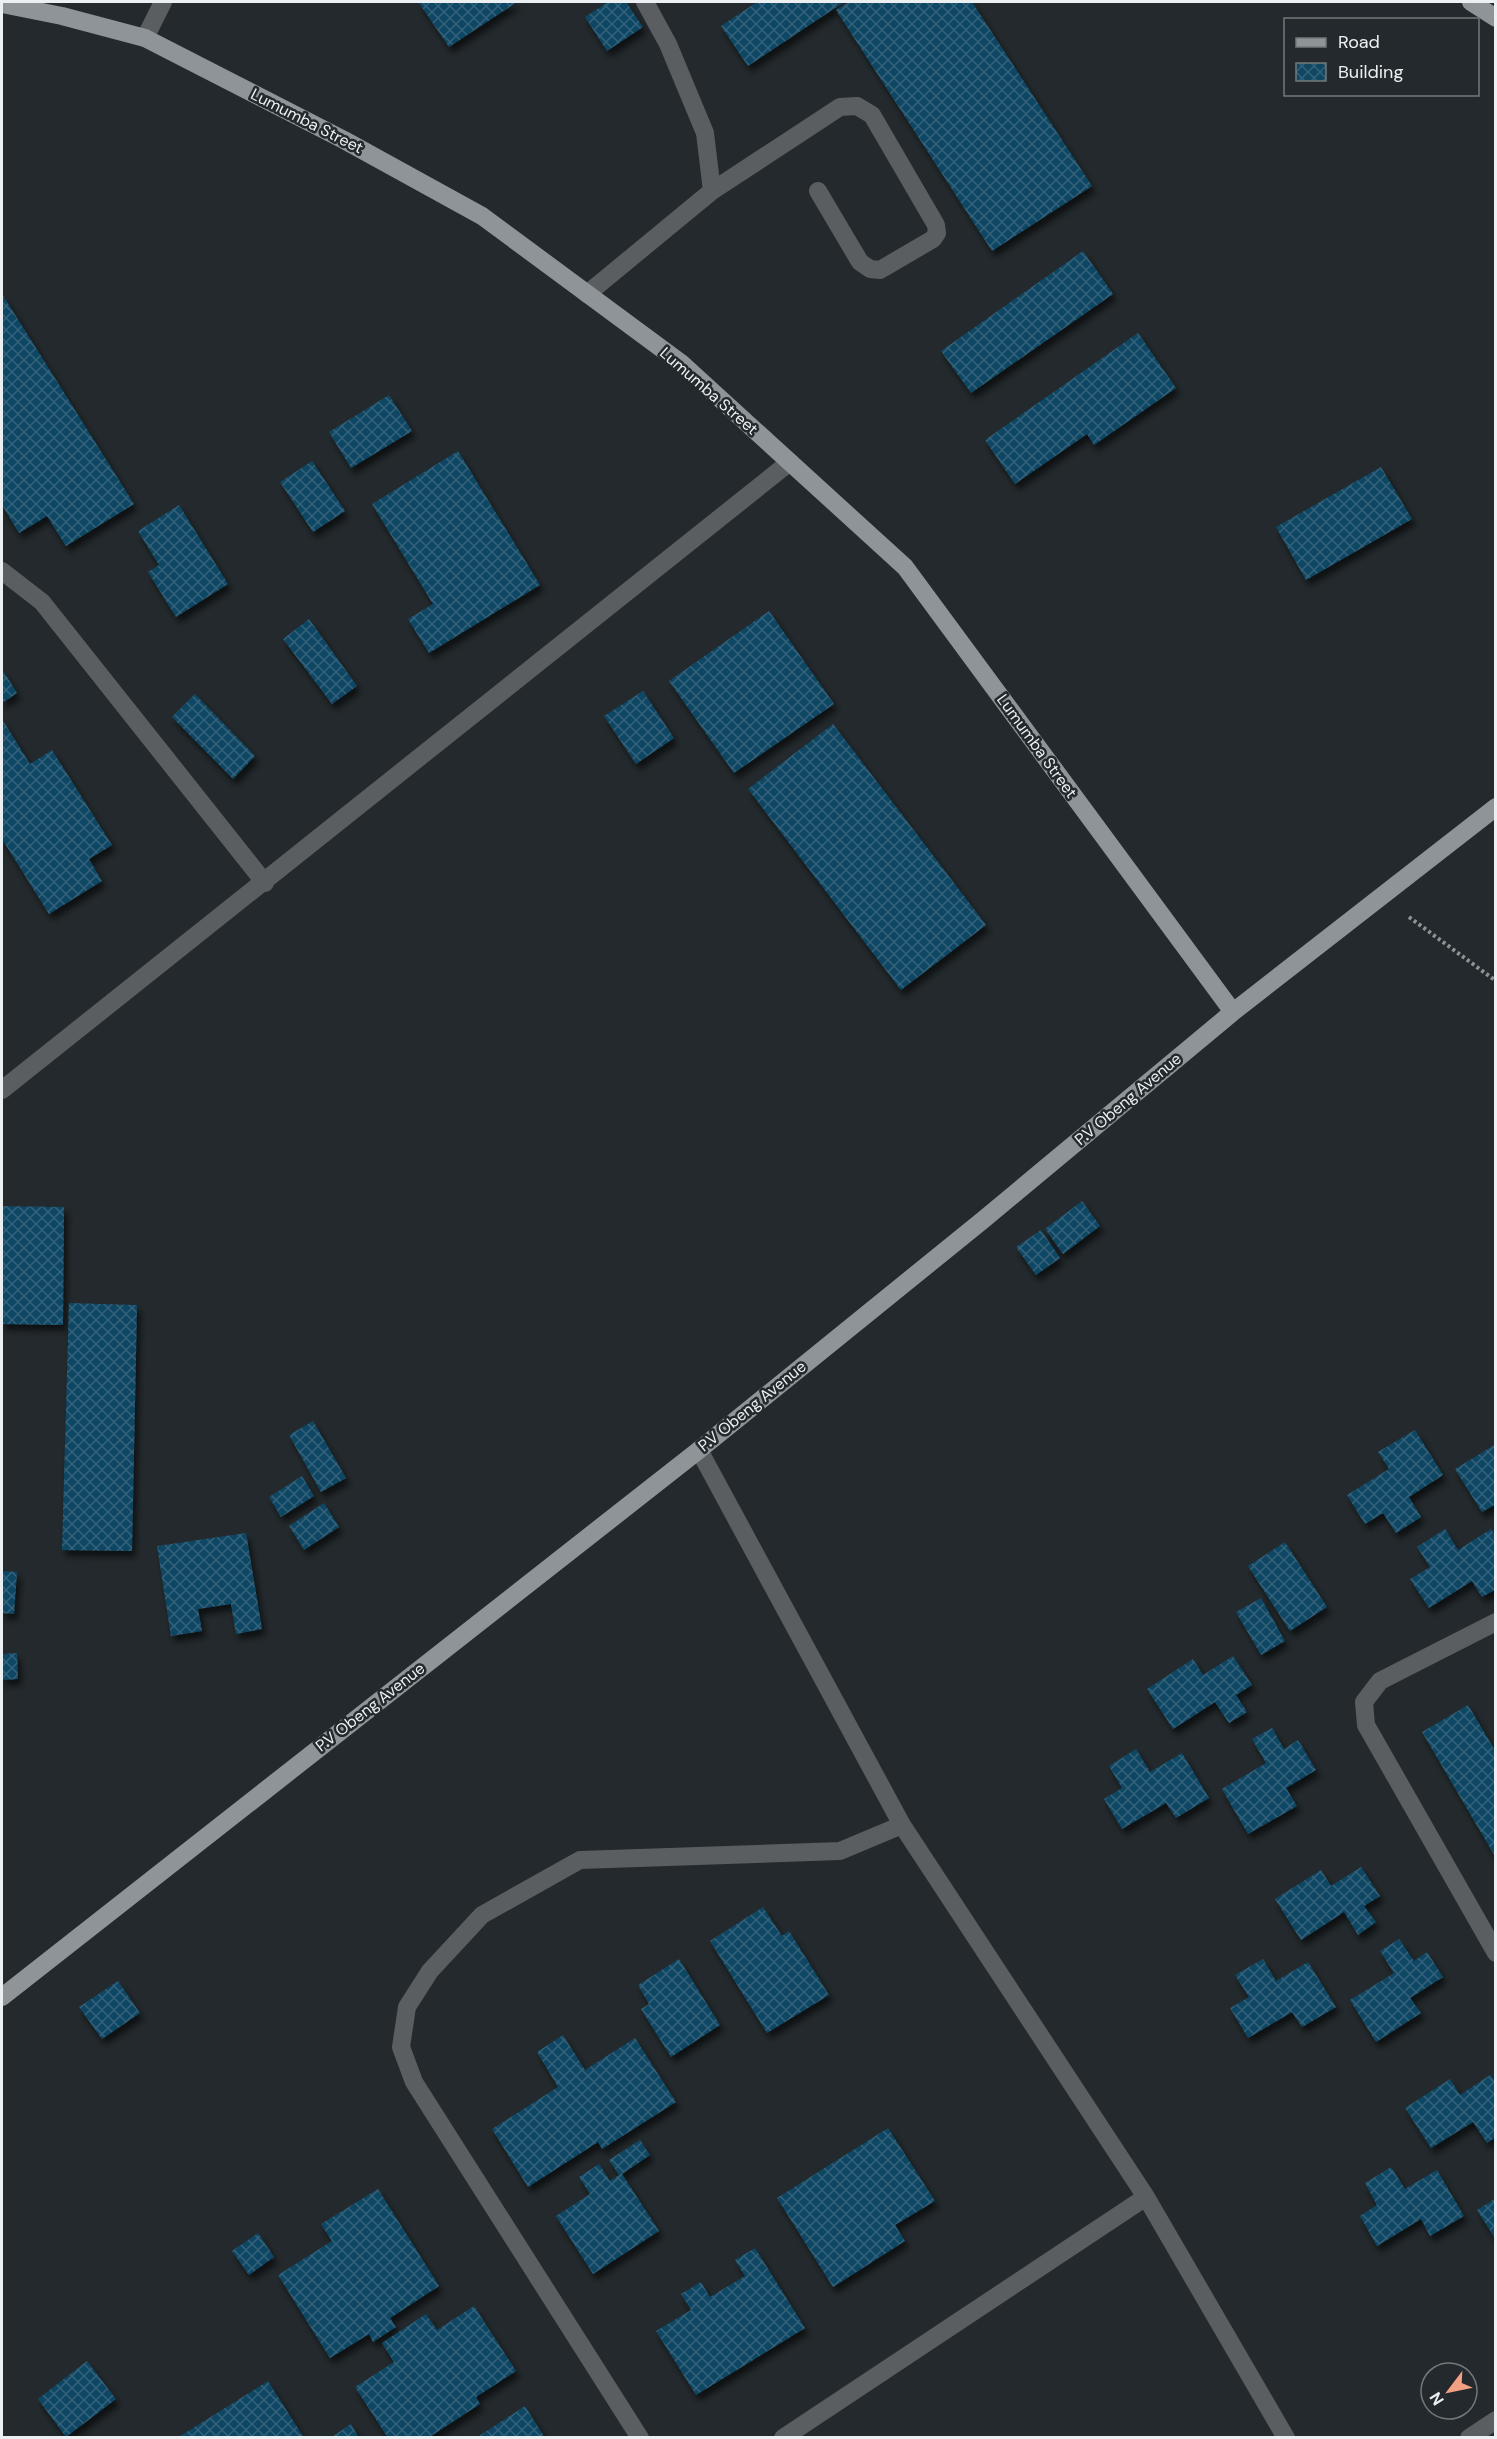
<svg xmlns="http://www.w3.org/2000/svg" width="1497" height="2439" font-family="'DM Sans',sans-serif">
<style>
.building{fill:url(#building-cross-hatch);filter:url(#shadow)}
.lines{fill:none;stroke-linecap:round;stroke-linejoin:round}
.path{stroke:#8e9395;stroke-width:4;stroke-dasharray:3 3;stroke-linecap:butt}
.minor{stroke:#5b5e60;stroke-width:18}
.major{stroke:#8e9498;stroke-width:18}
.labels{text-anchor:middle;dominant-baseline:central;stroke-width:5;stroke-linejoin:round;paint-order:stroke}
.street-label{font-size:16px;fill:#ecf0f2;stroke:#23292c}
</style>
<defs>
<pattern id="building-cross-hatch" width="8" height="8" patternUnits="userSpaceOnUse" patternTransform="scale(1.5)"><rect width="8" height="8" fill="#114763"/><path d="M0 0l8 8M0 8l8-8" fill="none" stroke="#34627a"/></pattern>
<filter id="shadow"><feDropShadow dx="3.5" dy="6" stdDeviation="3" flood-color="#0009"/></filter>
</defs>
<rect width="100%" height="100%" fill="#23292c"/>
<path class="building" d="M421,2H517L449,47L419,3Z
M608,2H626L643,27L607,51L585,17Z
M757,2H844L748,66L721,26Z
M849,2H972L1092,186L992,251L836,10Z
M1083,251L1113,294L971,393L941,351Z
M2,294L134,504L66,546L47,516L19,533L2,505Z
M1138,333L1176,388L1094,445L1087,434L1015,484L985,440Z
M389,395L412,431L351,468L329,432Z
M458,451L540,585L429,653L408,619L433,604L372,504Z
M312,461L345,511L313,532L280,482Z
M1381,467L1412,519L1306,580L1276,527Z
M179,505L228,584L176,617L148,572L159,565L138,531Z
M769,611L834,704L734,773L669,681Z
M309,619L357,686L332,704L283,639Z
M2,669L17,693L2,703Z
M643,691L674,738L636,764L604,716Z
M195,694L255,756L233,779L172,717Z
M2,719L30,764L52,750L112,845L89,859L102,881L49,914L2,839Z
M833,724L986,925L901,990L748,789Z
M1082,1201L1100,1226L1063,1254L1045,1229Z
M2,1206L64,1207L63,1325L2,1324Z
M1041,1230L1060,1258L1036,1275L1016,1247Z
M69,1303L137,1305L132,1551L62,1550Z
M313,1421L346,1478L321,1492L289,1435Z
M1415,1430L1443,1475L1409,1497L1421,1517L1396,1533L1383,1513L1365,1524L1347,1495L1389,1469L1378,1452Z
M1496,1444V1504L1482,1512L1455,1469Z
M302,1476L314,1496L281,1517L269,1497Z
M324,1503L339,1527L304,1550L289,1526Z
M1445,1529L1458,1550L1491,1529L1496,1536V1589L1482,1597L1472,1581L1429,1608L1410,1579L1430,1567L1417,1547Z
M246,1533L262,1629L236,1634L231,1604L198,1609L202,1631L171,1636L157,1546Z
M1285,1542L1327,1607L1290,1631L1248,1566Z
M2,1571L17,1572L14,1614L2,1613Z
M1261,1598L1285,1641L1261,1655L1236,1612Z
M17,1653L18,1679L2,1680V1654Z
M1233,1656L1252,1685L1236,1695L1247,1712L1229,1723L1215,1702L1173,1729L1147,1689L1193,1659L1203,1675Z
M1468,1705L1496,1752V1858L1422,1732Z
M1272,1728L1284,1749L1298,1740L1316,1770L1286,1788L1297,1806L1248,1834L1222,1789L1266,1763L1252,1739Z
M1136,1749L1150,1772L1182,1753L1209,1798L1176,1818L1166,1803L1122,1829L1104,1799L1122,1788L1109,1766Z
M1361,1867L1380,1896L1364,1906L1376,1922L1358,1935L1344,1912L1301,1940L1275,1899L1321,1870L1331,1886Z
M763,1907L782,1936L789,1931L829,1995L767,2033L710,1941Z
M1399,1939L1414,1961L1427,1952L1443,1977L1410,1998L1421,2013L1376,2042L1350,2000L1394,1973L1380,1951Z
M679,1959L720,2025L671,2057L641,2009L649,2004L638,1985Z
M1263,1959L1276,1981L1308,1962L1336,2007L1302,2027L1292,2012L1248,2038L1230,2008L1249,1997L1235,1975Z
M118,1981L140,2013L102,2039L79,2007Z
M563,2035L585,2070L635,2038L676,2102L602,2149L598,2142L528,2187L492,2129L558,2087L537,2052Z
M1490,2075L1496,2082V2113L1494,2114L1496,2117V2137L1487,2143L1473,2122L1431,2148L1405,2108L1450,2079L1460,2095Z
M888,2128L935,2201L895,2225L905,2241L833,2287L777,2198Z
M640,2140L650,2155L622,2174L659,2231L593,2274L556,2216L590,2194L579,2177L599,2164L610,2181L619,2175L609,2160Z
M1391,2167L1405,2189L1437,2170L1464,2216L1430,2236L1421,2219L1377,2246L1360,2216L1377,2205L1365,2183Z
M378,2189L439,2286L390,2318L396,2327L373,2342L369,2334L330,2358L278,2275L332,2241L321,2224Z
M1496,2198V2240L1477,2210Z
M258,2233L274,2257L249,2275L232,2251Z
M755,2248L805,2328L696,2395L656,2331L691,2310L681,2294L701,2282L710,2297L745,2276L735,2260Z
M474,2306L516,2371L476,2397L480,2404L428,2438H388L355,2387L394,2362L382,2343L426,2314L437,2330Z
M87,2361L116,2399L66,2437L38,2399Z
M268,2381L304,2438H177Z
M525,2406L545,2438H476Z
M351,2424L359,2438H330Z"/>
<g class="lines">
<path class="path" d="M1409,917L1496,981"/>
<path class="minor" d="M645,2L668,44L705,133L712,191
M145,38L163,2
M587,294L712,191L840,107L857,106L872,115L936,225L937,233L933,239L880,270L870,269L860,262L818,191
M2,571L42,602L265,883
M2,1090L790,462
M699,1450L902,1825L1146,2197L1286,2438
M1496,1622L1380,1681L1364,1702L1366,1725L1496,1953
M640,2438L414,2082L401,2047L407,2007L430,1971L482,1915L580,1860L840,1851L902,1825
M783,2438L1146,2197
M1469,2438L1496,2420"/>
<path class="major" d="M1471,2L1496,18
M2,4L62,16L145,38L344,140L482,216L681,363L905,567L1233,1012
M2,1997L699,1450L983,1220L1233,1012L1496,807"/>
</g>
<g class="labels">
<g class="street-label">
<text transform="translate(307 121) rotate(27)">Lumumba Street</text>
<text transform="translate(709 391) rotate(41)">Lumumba Street</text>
<text transform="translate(1037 746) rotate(54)">Lumumba Street</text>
<text transform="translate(1128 1099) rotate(-40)">P.V Obeng Avenue</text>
<text transform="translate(752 1406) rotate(-39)">P.V Obeng Avenue</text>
<text transform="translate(370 1707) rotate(-38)">P.V Obeng Avenue</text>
</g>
</g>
<rect width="1497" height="2439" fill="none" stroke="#ecf0f2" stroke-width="6"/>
<rect x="1284" y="18" width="195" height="78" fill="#23292c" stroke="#73797b" stroke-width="1.5"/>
<rect x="1296" y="38" width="30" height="9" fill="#8e9498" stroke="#73797b" stroke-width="1.5"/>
<text x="1338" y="48" font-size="18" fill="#ecf0f2">Road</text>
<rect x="1296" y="63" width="30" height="18" fill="url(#building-cross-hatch)" stroke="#73797b" stroke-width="1.5"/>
<text x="1338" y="78" font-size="18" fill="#ecf0f2">Building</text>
<g transform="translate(1449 2391) rotate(238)"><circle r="28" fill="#23292c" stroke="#73797b" stroke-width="1.5"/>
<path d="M0-4.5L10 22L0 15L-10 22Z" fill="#f39f83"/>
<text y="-9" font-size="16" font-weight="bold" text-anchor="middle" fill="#ecf0f2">N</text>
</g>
</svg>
